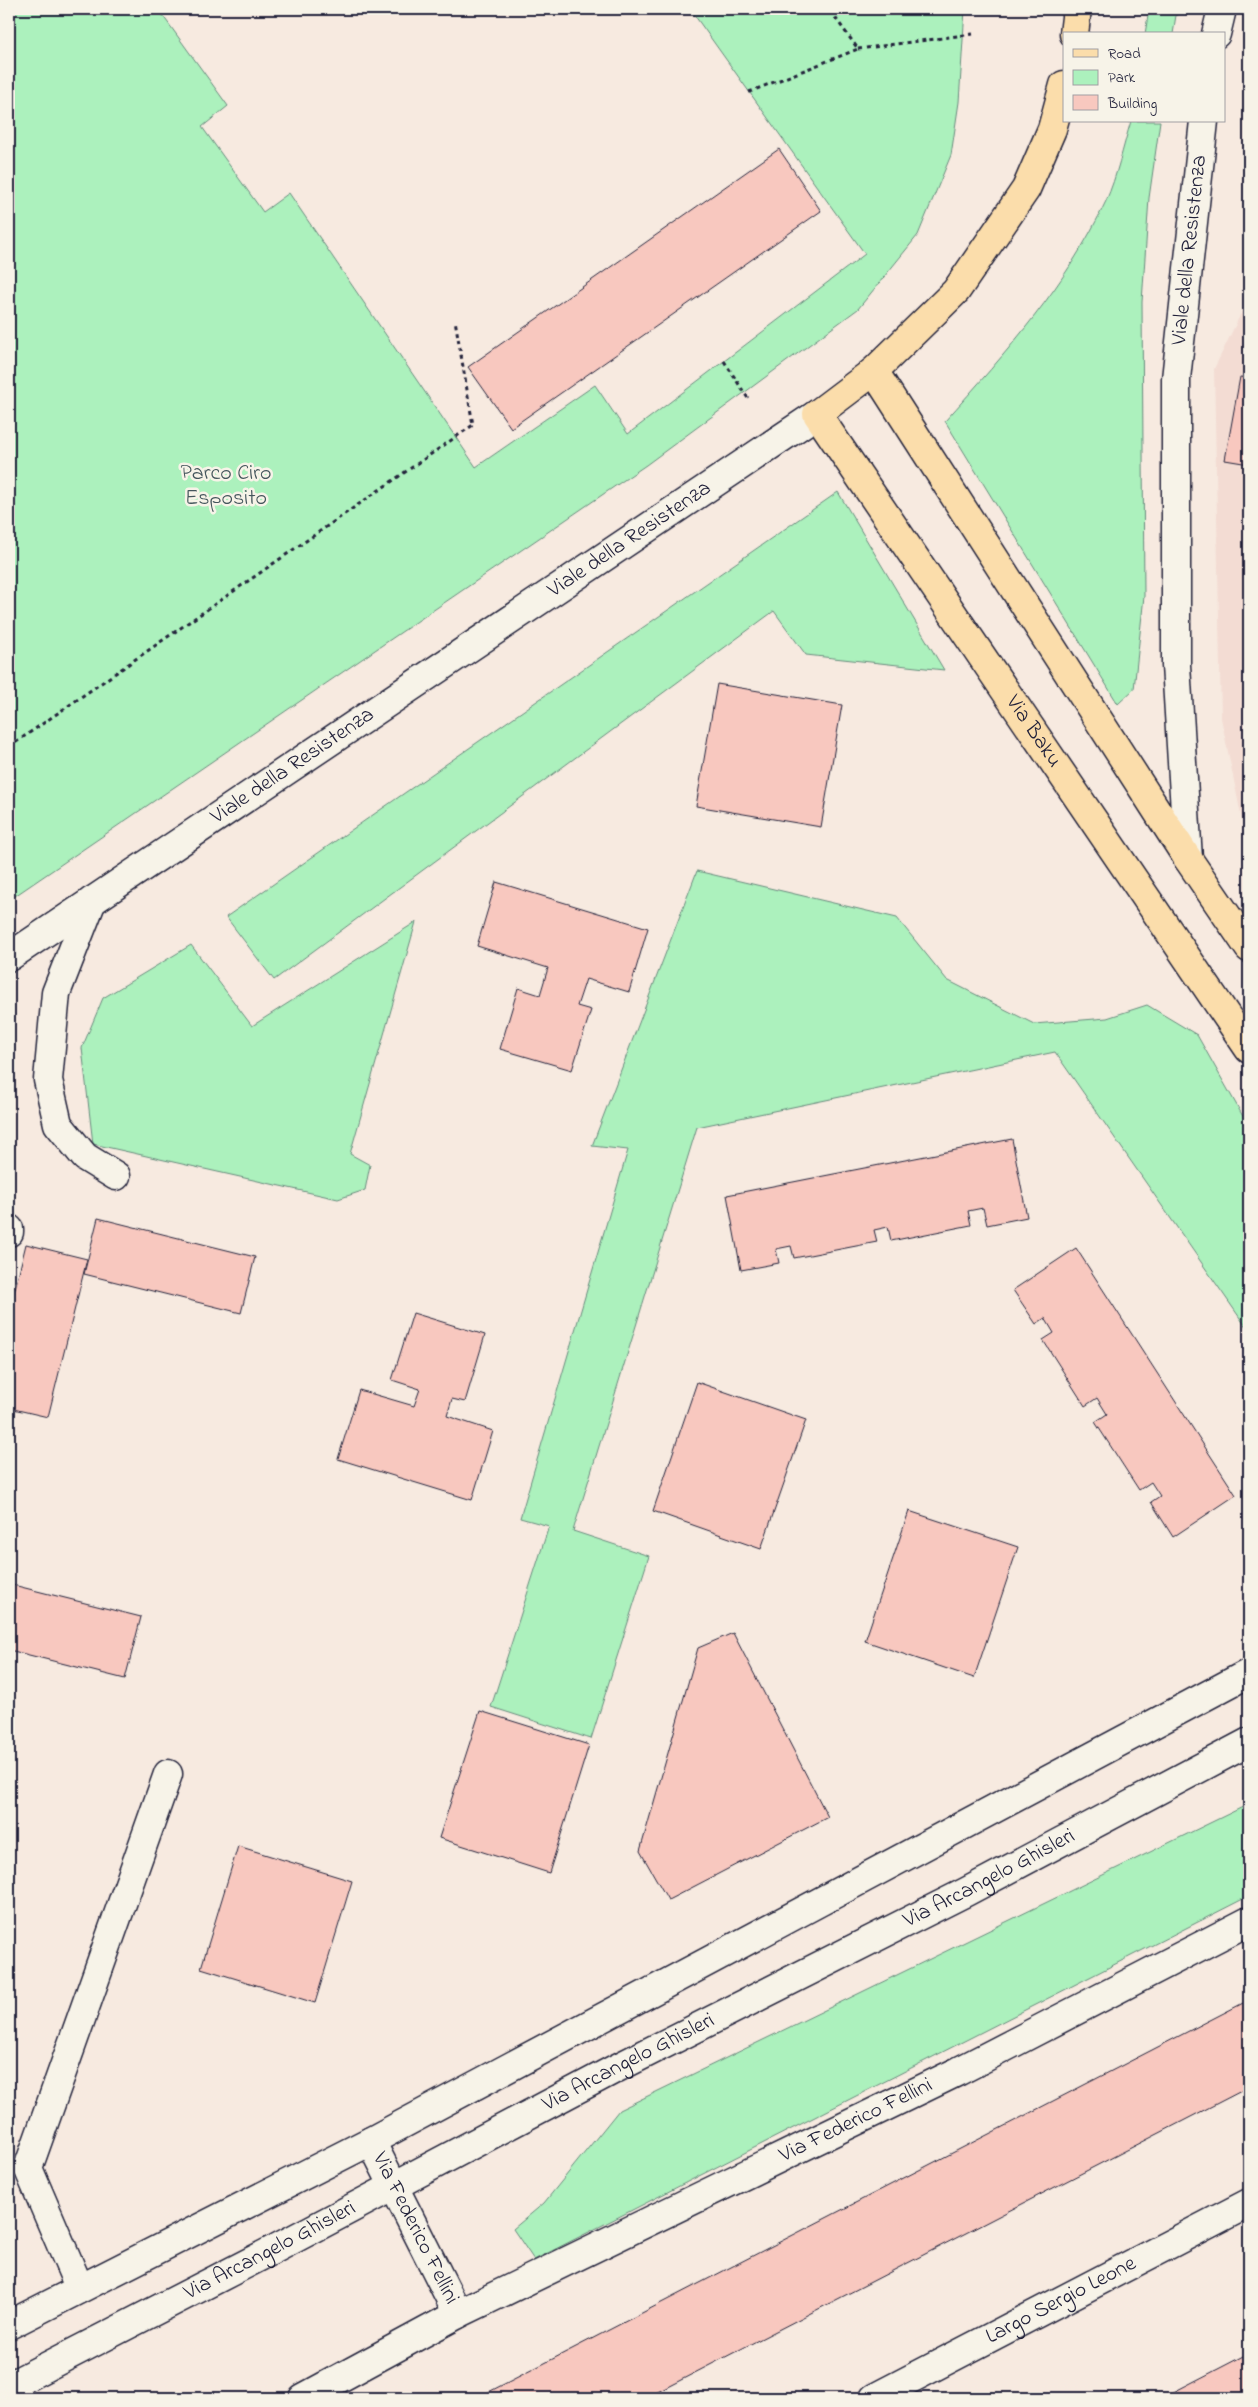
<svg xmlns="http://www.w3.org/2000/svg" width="1258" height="2407" font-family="'Indie Flower',sans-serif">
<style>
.built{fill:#f3dcd3}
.green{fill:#acf1bd;stroke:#678a7c}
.building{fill:#f8c8bf;stroke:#22223b}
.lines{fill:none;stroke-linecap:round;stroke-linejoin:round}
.minor-casing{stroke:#22223b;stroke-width:31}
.major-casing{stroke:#22223b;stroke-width:31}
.path{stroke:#22223b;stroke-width:3;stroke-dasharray:4 4;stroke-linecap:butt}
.minor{stroke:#f7f3e8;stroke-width:28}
.major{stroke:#fbddab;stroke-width:28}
.labels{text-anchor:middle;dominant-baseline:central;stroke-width:5;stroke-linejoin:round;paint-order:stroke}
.street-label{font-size:22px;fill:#22223b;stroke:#f7f3e8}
.park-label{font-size:22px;fill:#44565c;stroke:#f7f3e8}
</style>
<rect width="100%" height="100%" fill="#f7eae0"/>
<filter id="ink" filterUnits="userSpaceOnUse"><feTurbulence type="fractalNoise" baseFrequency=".02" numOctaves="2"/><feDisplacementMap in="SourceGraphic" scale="10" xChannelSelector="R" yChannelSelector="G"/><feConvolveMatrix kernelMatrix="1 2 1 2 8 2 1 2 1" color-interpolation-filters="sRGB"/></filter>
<g filter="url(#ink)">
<path class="built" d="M1249,297V838L1246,839L1221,718L1214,369Z"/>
<path class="green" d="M9,9H158L228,106L202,127L263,212L289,193L476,467L595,385L628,434L865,254L690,9H965L959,102L951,155L918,235L858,309L646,465L9,900Z
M1149,9H1177L1173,34H1145Z
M1131,121H1160L1149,198L1142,302L1144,596L1134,689L1118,704L945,421C1006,353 1067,285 1106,201C1117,176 1123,147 1131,121Z
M838,492L944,670L806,655L774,611L274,980L226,917Z
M697,871L897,918L947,980L1034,1024L1107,1018L1147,1005L1197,1035L1249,1127V1331L1055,1052L697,1127L573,1531L649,1556L591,1739L491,1707L549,1526L520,1518L628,1150L592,1146Z
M416,922L350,1154L370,1165L365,1190L338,1199L93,1144L82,1048L103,998L191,945L252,1026Z
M1249,1804V1896L534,2260L513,2229L544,2203L619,2110Z"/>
<path class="building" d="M779,149L821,211L511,428L468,367Z
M1240,377L1249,378V464L1225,460Z
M717,684L842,705L821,827L696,806Z
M496,882L648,928L629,992L586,979L577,1006L591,1010L572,1070L500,1049L518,988L540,995L548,968L477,946Z
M1012,1139L1027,1217L987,1225L983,1208L968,1211L971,1225L891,1241L888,1227L874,1230L877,1242L794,1258L791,1246L776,1249L779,1263L741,1270L727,1195Z
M98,1218L255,1257L241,1313L84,1274Z
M26,1244L87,1259L48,1417L9,1408V1313Z
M1076,1248L1236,1495L1173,1537L1151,1502L1160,1496L1151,1482L1139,1490L1095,1422L1107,1414L1097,1398L1085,1406L1043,1340L1054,1333L1045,1318L1036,1324L1013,1290Z
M413,1313L485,1335L465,1402L452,1399L447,1416L493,1431L472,1500L338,1459L359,1390L414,1406L420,1389L392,1380Z
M697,1382L806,1420L761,1549L653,1511Z
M909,1511L1018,1547L974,1678L865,1641Z
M9,1584L141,1617L125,1679L9,1650Z
M733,1633L828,1817L668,1900L640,1851L698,1648Z
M480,1711L589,1745L549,1873L439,1838Z
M238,1846L352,1881L315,2003L201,1968Z
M1249,2000V2087L646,2398H477Z
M1249,2353V2398H1162Z"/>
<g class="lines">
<defs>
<g id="minor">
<path d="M1216,34L1222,9"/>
<path id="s1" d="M1188,859L1176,665V379L1204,121"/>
<path d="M92,901L56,993L48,1080L58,1124L85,1157L116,1176"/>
<path id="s2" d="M9,957L817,414"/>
<path d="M9,1229V1232"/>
<path id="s3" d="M371,2141L458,2314"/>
<path d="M79,2287L28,2168L168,1774"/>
<path d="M9,2325L371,2141L1249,1673"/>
<path id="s4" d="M9,2386L271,2251L615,2069L966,1892L1249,1742"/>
<path id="s5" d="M303,2398L458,2314L959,2071L1249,1921"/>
<path id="s6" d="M874,2398L1249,2203"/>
</g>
<g id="major">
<path d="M1074,34L1077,9"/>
<path id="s7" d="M1064,85L1052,129L1026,189L956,291L874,371L817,414L1249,1049"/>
<path d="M874,371L1188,859L1249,948"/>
</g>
</defs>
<use href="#minor" class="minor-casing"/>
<use href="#major" class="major-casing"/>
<path class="path" d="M858,49L973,34
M749,92L858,49L829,9
M724,361L749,400
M9,747L473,425L455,320"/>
<use href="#minor" class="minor"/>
<use href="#major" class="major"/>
</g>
</g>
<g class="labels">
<g class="street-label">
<text stroke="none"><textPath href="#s1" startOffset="610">Viale della Resistenza</textPath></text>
<text stroke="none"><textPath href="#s2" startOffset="748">Viale della Resistenza</textPath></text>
<text stroke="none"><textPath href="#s7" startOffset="805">Via Baku</textPath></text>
<text stroke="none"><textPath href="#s2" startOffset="342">Viale della Resistenza</textPath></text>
<text stroke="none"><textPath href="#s4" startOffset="1104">Via Arcangelo Ghisleri</textPath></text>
<text stroke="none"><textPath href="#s4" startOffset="699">Via Arcangelo Ghisleri</textPath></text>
<text stroke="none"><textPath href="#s5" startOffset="619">Via Federico Fellini</textPath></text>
<text stroke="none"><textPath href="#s3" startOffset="98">Via Federico Fellini</textPath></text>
<text stroke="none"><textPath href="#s4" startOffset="294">Via Arcangelo Ghisleri</textPath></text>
<text stroke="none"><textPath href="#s6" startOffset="211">Largo Sergio Leone</textPath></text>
</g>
<g class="park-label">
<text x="226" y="474">Parco Ciro<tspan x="226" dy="25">Esposito</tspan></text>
</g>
</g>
<rect width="1258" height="2407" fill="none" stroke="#f7f3e8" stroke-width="30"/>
<rect x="15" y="15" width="1228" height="2377" fill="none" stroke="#22223b" stroke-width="2" filter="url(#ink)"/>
<rect x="1063" y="32" width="162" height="90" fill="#f7f3e8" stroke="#a29fa3"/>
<rect x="1073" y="49" width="25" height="8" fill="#fbddab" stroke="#a29fa3"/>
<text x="1108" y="58" font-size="15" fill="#22223b">Road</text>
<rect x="1073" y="70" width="25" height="15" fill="#acf1bd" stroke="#a29fa3"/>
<text x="1108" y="82" font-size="15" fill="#22223b">Park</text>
<rect x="1073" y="95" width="25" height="15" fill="#f8c8bf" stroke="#a29fa3"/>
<text x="1108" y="108" font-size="15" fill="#22223b">Building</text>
</svg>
